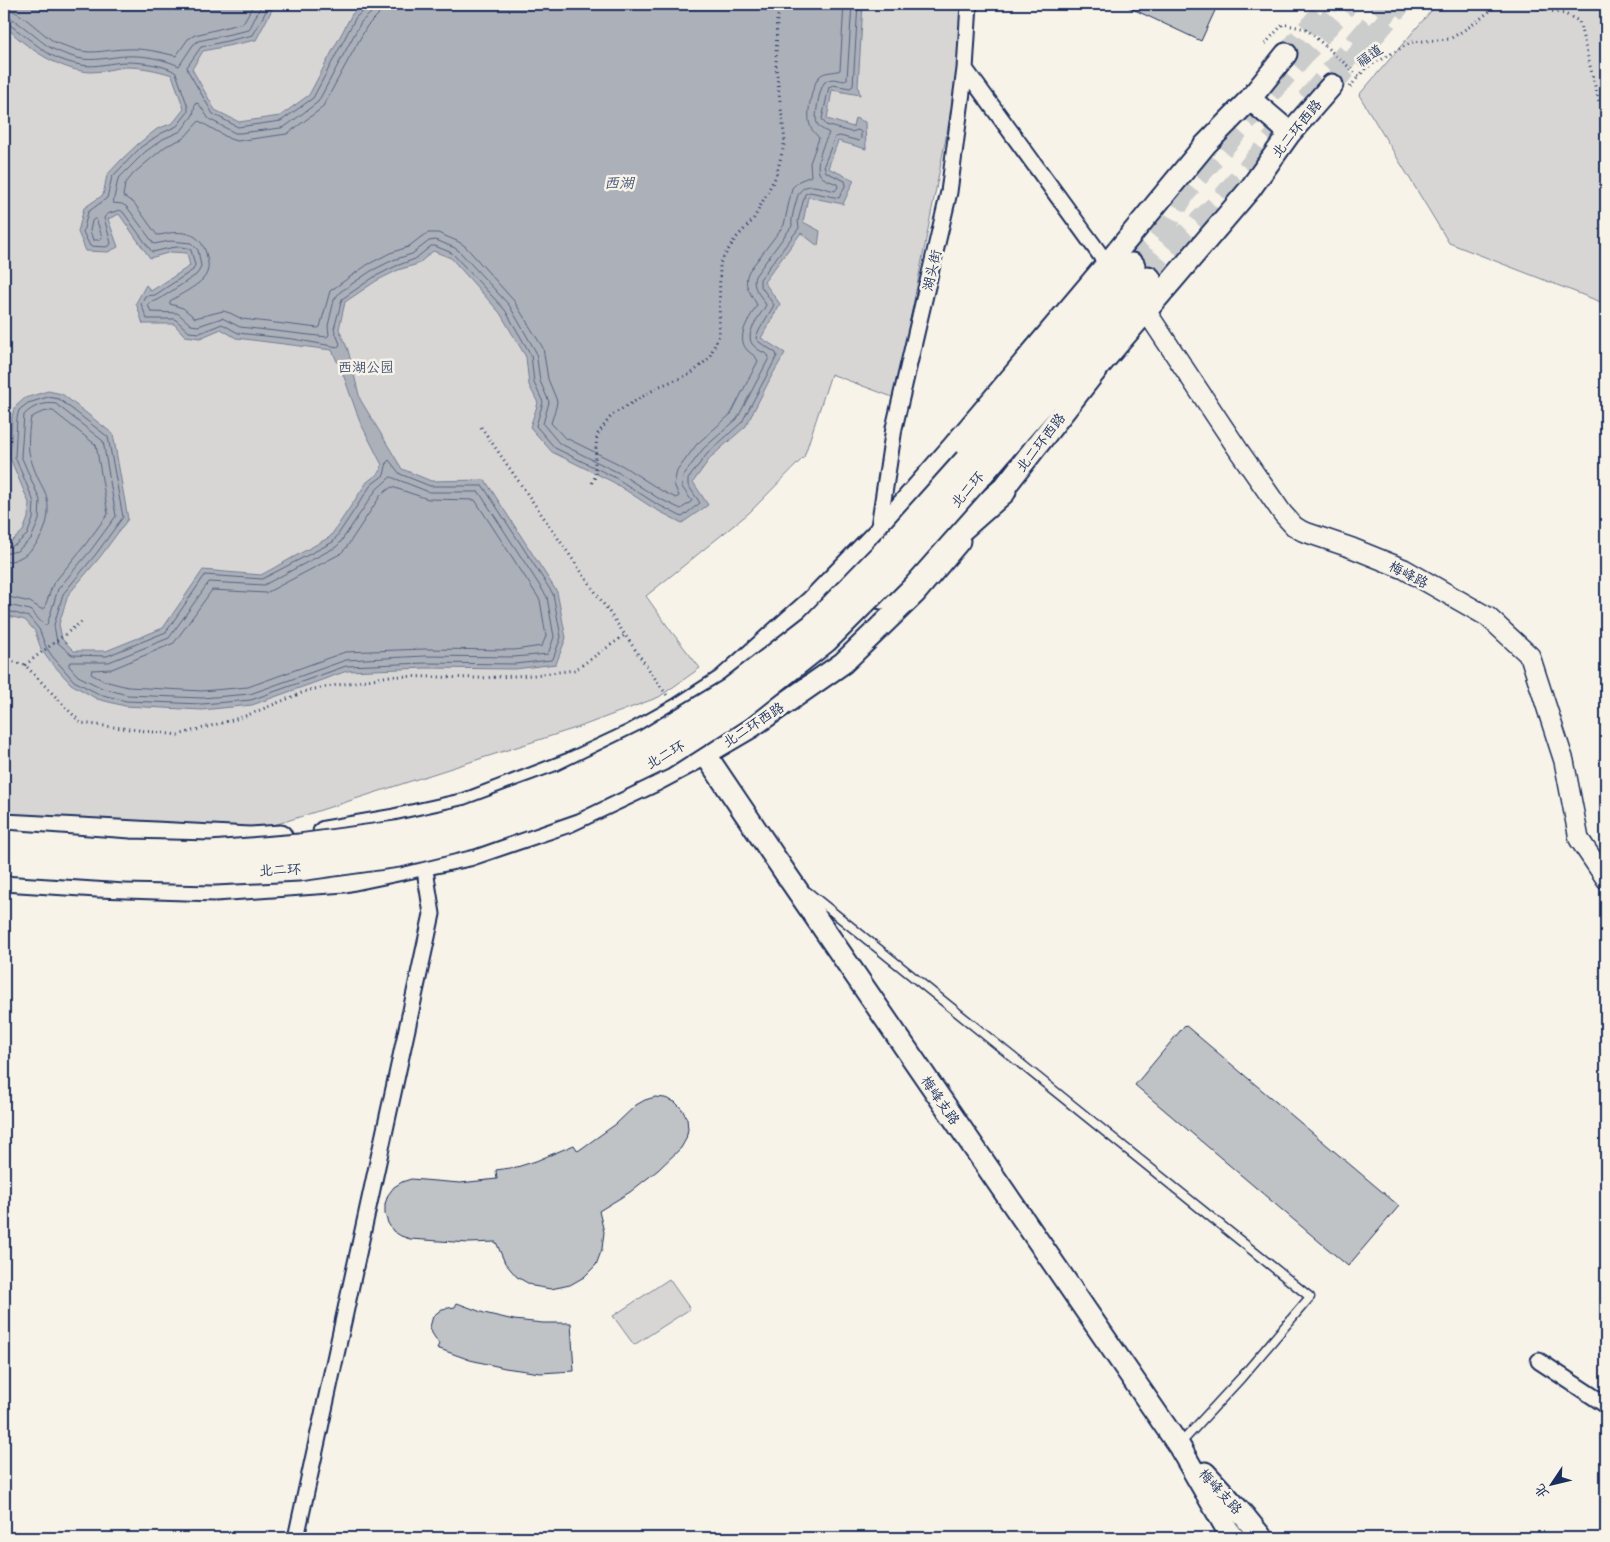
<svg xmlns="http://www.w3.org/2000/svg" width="1610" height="1542" font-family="'Playpen Sans','LXGW WenKai TC',sans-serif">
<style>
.green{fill:#d7d6d4;stroke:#798299}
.water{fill:#acb0b9;stroke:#727c95}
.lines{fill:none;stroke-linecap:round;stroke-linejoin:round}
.shore{stroke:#556382;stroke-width:1}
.building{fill:#c0c3c5;stroke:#1b2f5e}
.secondary-tunnel{stroke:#cbcccc;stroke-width:21;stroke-dasharray:21 11;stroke-linecap:butt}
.trunk-tunnel{stroke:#cbcccc;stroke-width:25;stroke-dasharray:25 12;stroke-linecap:butt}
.service-casing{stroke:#1b2f5e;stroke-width:11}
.minor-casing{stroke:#1b2f5e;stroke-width:19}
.tertiary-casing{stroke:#1b2f5e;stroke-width:22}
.secondary-casing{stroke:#1b2f5e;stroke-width:25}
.trunk-casing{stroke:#1b2f5e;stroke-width:29}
.path{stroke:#1b2f5e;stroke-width:3;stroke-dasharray:1 4;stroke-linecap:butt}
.service{stroke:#f7f3e8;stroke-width:8}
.minor{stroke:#f7f3e8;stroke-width:15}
.tertiary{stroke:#f7f3e8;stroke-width:19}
.secondary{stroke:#f7f3e8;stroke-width:21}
.trunk{stroke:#f7f3e8;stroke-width:25}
.trunk-bridge-casing{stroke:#1b2f5e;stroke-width:29;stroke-linecap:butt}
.path-bridge{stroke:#1b2f5e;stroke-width:3;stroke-dasharray:1 4;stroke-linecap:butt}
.trunk-bridge{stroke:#f7f3e8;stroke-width:25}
.labels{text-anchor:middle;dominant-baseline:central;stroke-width:5;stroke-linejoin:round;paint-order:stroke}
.street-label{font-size:14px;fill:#1b2f5e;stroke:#f7f3e8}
.park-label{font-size:14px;fill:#415076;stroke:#f7f3e8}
.water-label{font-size:15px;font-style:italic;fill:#465679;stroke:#f7f3e8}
</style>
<rect width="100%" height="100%" fill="#f7f3e8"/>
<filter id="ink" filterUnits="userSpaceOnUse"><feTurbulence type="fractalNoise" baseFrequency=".02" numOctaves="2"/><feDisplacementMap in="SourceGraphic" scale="10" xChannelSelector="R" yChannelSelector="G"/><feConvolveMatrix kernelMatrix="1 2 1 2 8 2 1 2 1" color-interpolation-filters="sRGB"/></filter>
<g filter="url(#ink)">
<path class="green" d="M4,4H964L958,76L895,398L831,374L804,457L749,513L646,596L671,631L700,668L659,697L582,726L262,829L4,814Z
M1437,4H1606V304L1449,243L1359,95Z
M669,1279L690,1309L634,1345L613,1316Z"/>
<path class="water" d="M4,4H275L256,40L203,51L192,69L215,110L239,122L280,116L309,95L352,14L365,4H863L858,86L860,95L832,90L827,119L853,127L855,118L865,122L866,149L838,141L828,168L854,180L843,204L808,197L803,222L820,231L818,246L801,233L764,282L780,304L761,338L785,353L771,377L746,426L711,457L693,482L708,505L682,523L653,508L613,482L552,452L530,427L538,403L529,385L526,357L500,313L451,258L433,251L418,264L398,270L376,281L345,302L339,329L348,350L360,399L402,469L431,481L485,480L557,592L566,638L556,664L515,669L426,668L347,671L252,705L202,710L125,706L97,699L71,684L48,659L41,649L35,631L25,620L4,615V544L12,541L23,531L28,518L29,503L10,458L12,417L14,408L25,398L48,391L62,394L113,434L128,519L100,557L68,595L59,624L62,639L74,651H106L163,628L203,570L261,575L330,537L367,482L380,472L382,465L360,422L344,377L332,350L236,338L221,329L200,338L185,336L174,324H143L136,303L146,285L151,291L190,266L187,253L171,252L150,258L119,214L108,219L118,247L108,252L86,251L78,232L84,208L103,195L107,175L121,160L138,144L157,129L173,123L184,109L172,75C157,70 141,67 126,67C114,68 103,72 91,72C60,71 25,47 4,25Z"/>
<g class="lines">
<path class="shore" d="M270,4L253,35L201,47L187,67L188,71L213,114L238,127L281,121L313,98L356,17L366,9L367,4
M374,4L371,13L361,22L318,102L286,126L281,128L240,133H235L209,119L199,104L196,103L195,105L193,115L181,131L163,139L145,152L118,179L113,203L122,204L127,207L154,244L170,241L191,243L198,250L201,266L199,271L196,275L158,300L149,303L148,305L151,312L177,313L181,316L191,325L198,326L222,318L240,327L327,337L329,335L328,326L334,300L340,292L371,271L393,260L412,254L429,241L436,240L455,248L459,251L509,305L536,352L540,381L549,402L543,424L559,443L619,473L658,498L681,509L692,501L682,487L683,476L703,449L737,419L769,358L768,355C763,352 757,350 754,346C742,335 761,315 766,305C761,295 751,288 755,276L792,226C791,218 794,210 796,202C801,178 817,187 835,191L838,187L837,184C832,182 826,180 822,177C812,168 824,143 829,133C825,130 819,129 817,123C814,117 820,86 825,82C831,77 838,80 844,81L847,79L852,4
M381,4L378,15L367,26L322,108L287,134L237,141L230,139L199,121L184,138L166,146L134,173L125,184L123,196L134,203L157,235C161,235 165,234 169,233C189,231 202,235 207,257C209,265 209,272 203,279C194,288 181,294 170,301V304L183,308L195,318L223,311L230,313L242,319L318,328L320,327L330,291L367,265L390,253L408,247L421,237L428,233H438L457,241L465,246L514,301L543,348L548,379L557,401L556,407L551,423L564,437L623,466L662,491L676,498L679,496L674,484L677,471L697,444L731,414L758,361C756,356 751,354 747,350C735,336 750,318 757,305C751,293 742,285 749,271L784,225L792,188L799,181L811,176L810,163L819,138C816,134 811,130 810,125C806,115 812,82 821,75C827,71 834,73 840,70L844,4
M4,8C19,9 40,33 55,42C61,45 70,47 77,50C94,55 109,49 127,49C143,48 160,52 176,56L188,39L195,35L243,23L254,4
M4,16C14,16 40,42 51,48C58,52 68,55 77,58C94,62 109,57 126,56C144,55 164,59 179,66L193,45L198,41L249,30L262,4
M4,22C10,23 39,48 48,53C57,59 70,63 81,65C97,68 111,62 127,62C140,62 167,65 176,73L188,107V112L177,126L160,134L141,147L112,177L107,198L88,212L83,232L90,246L106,247L110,245L111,243L104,218L107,214L120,210L123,212L152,252C165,250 179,243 191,250L195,265L193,270L155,295L145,296L141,304L147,319H175L189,332L200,333L222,324L238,333L293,339L338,347L340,344L334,329L342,299L374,277L396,266L415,259L431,246H435L452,253L505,310L531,355L534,383L543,402L536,426L555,448L616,478L655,503L682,517L700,503L688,485V479L707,454L742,422L777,356L776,353L759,342L756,338L757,334L774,305L760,285V279L799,228L798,221L805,194L810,192L839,198L846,184L845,181L826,172L824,165L835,137L840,136L859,141L861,139V132L858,130L851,132L826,125L822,119L829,87L833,85L850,88L853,86L858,4
M95,219L97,221L102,237L100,240H93L90,231L92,221Z
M391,477L429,492H479L547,597L554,637L548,654L514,657L425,656L346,660L250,694L202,698L127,695L102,688L78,676L69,666V663L71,662H109L169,638L209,582L264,585L336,547L340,543L376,490Z
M392,487L428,499L475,500L540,600L546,636L542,646L514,650L425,649L345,652L248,687L202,691L128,687L104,681L91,674L92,670L112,669L174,643L212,590L266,593L340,554L346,548L381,495Z
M4,548L15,545L27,535L33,519L34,502L15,457L17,418L19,410L28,403L48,397L59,399L108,437L123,517L96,554L63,594L54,625L57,642L72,655L107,656L166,632L205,575L262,579L333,542L371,485L384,475L387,462L389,460L400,474L430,486H483L553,594L561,637L553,659L551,660L515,664L426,663L346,666L251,700L202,704L126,701L99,694L74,681L52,656L46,647L39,629L29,617L4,610
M4,554L17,551L31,539L39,520L40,500L21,456L24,415C32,406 45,402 56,404L103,441L116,516L91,550L58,589L47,625H44L30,610L4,604
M4,562C33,561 53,527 47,499C46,492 41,485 38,478C35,471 32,464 30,456C27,448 29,426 31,418C36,414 46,410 53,411L96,445L108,514L85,545L53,584L44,609H41L30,602L4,596"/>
</g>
<path class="building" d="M1122,4H1218L1201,41Z
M1185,1025L1399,1206L1348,1266L1135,1085Z
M655,1097L665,1098L675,1102L682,1109L687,1119L688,1129L686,1139L681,1148L658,1170L630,1192L599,1211L604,1232L602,1249L596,1265L584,1277L570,1285L551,1289L533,1286L517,1277L505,1263L496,1242L469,1243L410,1239L401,1236L393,1231L388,1223L385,1214V1204L388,1195L394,1187L402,1182L411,1179L460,1183L497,1179L496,1170L517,1167L536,1161L574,1145L578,1151L616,1124L636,1105L645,1100Z
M457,1303L484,1313L514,1320L543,1323H571L574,1371L540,1373L505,1368L470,1360L437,1348L439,1344L432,1333L430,1327L433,1316L442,1309L455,1307Z"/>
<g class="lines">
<path class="secondary-tunnel" d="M1286,54L1329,4
M1332,85L1401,4"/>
<path class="trunk-tunnel" d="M1308,101L1391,4
M1132,266L1164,226L1181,196L1191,182L1345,4
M1148,279L1181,241L1219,205L1282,131"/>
<defs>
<path id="service" d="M808,892L1310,1297L1241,1378L1180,1444"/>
<path id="minor" d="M965,69L1107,264
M878,533L894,428L949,192L965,69L969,4
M1539,1361L1606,1405
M296,1538L432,914L424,864"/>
<path id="tertiary" d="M1146,311L1239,451L1283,514L1294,526L1302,531L1352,548L1404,569L1488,617L1530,656L1564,761L1579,839L1606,879"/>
<path id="secondary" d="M1250,99L1290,133
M992,503L1100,365L1250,189L1290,133L1332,85
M697,742L786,874L1179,1446L1227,1529L1234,1538
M4,825L250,838L281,836
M324,832L394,820L466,804L570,764L632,735L677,710L722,681L812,601L878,533L953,447L1107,264L1205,145L1250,99L1286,54
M4,880L97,886L215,890L345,881L469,855L569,821L656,780L705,754L751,727L843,663L915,593L959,541
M1205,1473L1245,1517L1262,1538"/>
<path id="trunk" d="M967,461L1132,266
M981,473L1148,279
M882,596L915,569L1003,491"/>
</defs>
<use href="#service" class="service-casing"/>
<use href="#minor" class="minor-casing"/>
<use href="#tertiary" class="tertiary-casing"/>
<use href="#secondary" class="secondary-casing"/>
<use href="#trunk" class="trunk-casing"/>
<path class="path" d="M1518,4L1565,14L1579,21L1599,102L1606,104
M1350,87L1359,76
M481,427L668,697
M592,483L595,477V459L597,435L612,415L660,386L691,374L709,358L719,335L720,263L735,239L753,220L776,176L785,141L776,68L777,18L783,4
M4,659L25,665L81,723L178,735L243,717L309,690L390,676L479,678L534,675L575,670L625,635
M25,665L84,620"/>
<use href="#service" class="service"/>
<use href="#minor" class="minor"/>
<use href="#tertiary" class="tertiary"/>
<use href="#secondary" class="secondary"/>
<use href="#trunk" class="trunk"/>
<defs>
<path id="trunk-bridge" d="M4,843L129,852L211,854L299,847L396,834L468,818L563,783L645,743L729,692L814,626L882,556L967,461
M4,862L126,870L214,872L299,868L399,854L472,836L572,801L661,758L739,708L825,640L896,569L981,473"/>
</defs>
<use href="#trunk-bridge" class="trunk-bridge-casing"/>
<path class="path-bridge" d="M1265,44L1283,24L1306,29L1359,76L1366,68L1412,42L1450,39L1472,25L1499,4"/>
<use href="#trunk-bridge" class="trunk-bridge"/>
</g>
</g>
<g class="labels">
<g class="street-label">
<text transform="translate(1369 55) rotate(-35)">福道</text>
<text transform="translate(1296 128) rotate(-51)">北二环西路</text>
<text transform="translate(931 270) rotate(-77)">湖头街</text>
<text transform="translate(1040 442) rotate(-52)">北二环西路</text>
<text transform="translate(967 489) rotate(-49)">北二环</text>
<text transform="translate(1409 574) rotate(27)">梅峰路</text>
<text transform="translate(753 724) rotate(-33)">北二环西路</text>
<text transform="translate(665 754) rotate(-30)">北二环</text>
<text transform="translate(280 869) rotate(-3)">北二环</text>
<text transform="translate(941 1100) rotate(55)">梅峰支路</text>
<text transform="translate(1221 1491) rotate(47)">梅峰支路</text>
</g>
<g class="park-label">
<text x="366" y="366">西湖公园</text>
</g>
<g class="water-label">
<text x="619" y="181">西湖</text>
</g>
</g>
<rect width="1610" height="1542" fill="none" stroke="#f7f3e8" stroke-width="20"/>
<rect x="10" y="10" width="1590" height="1522" fill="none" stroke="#1b2f5e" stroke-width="2" filter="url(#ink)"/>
<g transform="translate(1552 1484) rotate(235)" stroke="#f7f3e8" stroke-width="4" paint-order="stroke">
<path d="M0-4L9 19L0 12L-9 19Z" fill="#1b2f5e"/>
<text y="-8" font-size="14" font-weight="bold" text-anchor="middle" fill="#1b2f5e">北</text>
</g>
</svg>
